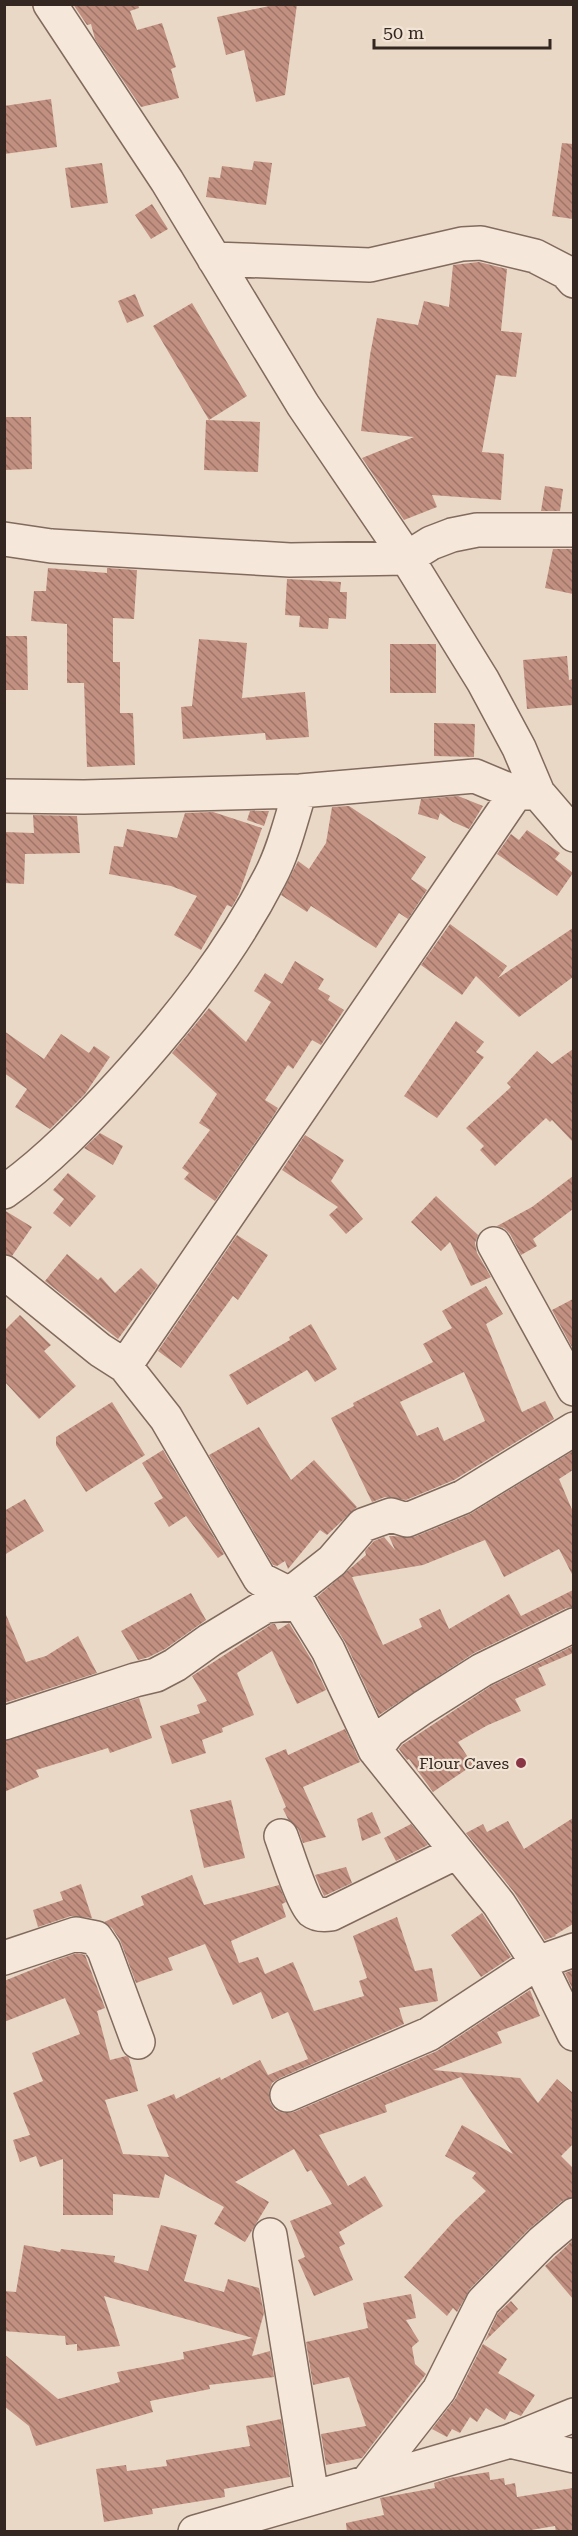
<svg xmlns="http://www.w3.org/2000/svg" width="578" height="2536" font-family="'Roboto Serif',serif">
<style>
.building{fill:url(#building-back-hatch);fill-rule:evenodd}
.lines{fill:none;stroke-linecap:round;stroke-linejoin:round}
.minor-casing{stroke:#826a5e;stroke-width:36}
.minor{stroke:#f5e7d9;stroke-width:33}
.poi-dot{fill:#8a3546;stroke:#f1e4d5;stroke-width:2}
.labels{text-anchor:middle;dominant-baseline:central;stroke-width:4.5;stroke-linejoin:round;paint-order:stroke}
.poi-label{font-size:16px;fill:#342620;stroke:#f1e4d5;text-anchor:end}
</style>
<defs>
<pattern id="building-back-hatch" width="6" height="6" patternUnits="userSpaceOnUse" patternTransform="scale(1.5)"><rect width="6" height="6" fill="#c29081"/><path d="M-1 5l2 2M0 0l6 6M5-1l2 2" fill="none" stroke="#9e7569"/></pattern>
</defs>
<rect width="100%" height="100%" fill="#e9d8c6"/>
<path class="building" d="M73,4H138L139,8L130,11L137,30L162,23L176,67L171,69L179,98L141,107L95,39L91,24L87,25Z
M279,4H297L285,95L256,102L244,50L226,55L217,17Z
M51,99L57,147L4,154V106Z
M562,143L573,144V219L552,216Z
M254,161L272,163L266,205L206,197L209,177L220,178L222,166L252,170Z
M102,163L108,203L71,208L65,168Z
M152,204L168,229L151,239L135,215Z
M479,262L507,269L501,331L522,333L516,377L496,375L482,452L504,454L501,500L432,495L437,507L404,520L362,458L414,437L361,431L370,355L377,318L418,325L424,301L449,307L453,265Z
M135,294L144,316L127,323L118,301Z
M192,303L247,396L209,420L153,326Z
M4,417H31L32,469L4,470Z
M206,420L260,422L258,472L204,470Z
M545,486L563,489L560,511H541Z
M553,549H573V594L545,588Z
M48,568L107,573V568L137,570L134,619L113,618V662H120V713H133L135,765L87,767L84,683H67V624L31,621L34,591H46Z
M287,579L341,582L340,592H347L346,619L329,618L328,629L299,627L300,616L285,615Z
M4,636H27L28,690H4Z
M199,639L247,643L242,698L305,692L309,737L266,740L265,733L183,739L181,707L192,706Z
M390,644H436V693H390Z
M567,656L569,680L573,679V705L527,709L523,660Z
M434,723L475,724L474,757L434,756Z
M458,796L483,806L469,829L453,822L440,813L438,820L418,814L421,799Z
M349,806L426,857L411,879L427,890L408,919L399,913L376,948L311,906L307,912L281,895L298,861L309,869L326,843L332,807Z
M250,811H269L264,826L247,820Z
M213,812L262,828L239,894L232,907L227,905L201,950L174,935L197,896L171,886L109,874L114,846L123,847L127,829L177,838L185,813Z
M33,815L77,816L80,853L25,854L24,884L4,883V832L34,833Z
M527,830L560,853L555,859L573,873L557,896L497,854L511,834L519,840Z
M450,924L507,966L498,978L573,928V977L519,1017L476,976L462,995L421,965Z
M295,961L324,979L318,989L330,996L328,1000L344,1010L321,1045L312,1040L293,1069L288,1065L265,1100L278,1108L274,1115L215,1201L184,1179L189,1173L182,1168L210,1130L199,1123L217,1094L172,1053L209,1008L246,1042L271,1002L254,991L265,973L282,984Z
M456,1021L484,1042L476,1052L484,1057L437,1118L404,1096Z
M4,1031L44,1059L61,1034L89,1053L94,1046L110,1057L85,1094L50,1129L15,1107L27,1089L4,1073Z
M573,1049V1142L552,1120L550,1122L546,1118L495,1166L480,1150L484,1146L466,1128L511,1087L507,1083L537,1051L552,1064Z
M100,1133L123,1146L113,1165L84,1148Z
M305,1135L344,1160L331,1181L363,1219L346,1234L329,1215L338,1207L282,1170Z
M68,1173L96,1196L70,1227L53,1213L64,1199L53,1190Z
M573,1176V1209L533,1239L537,1246L521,1255L510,1234L504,1228L497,1226L532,1207Z
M436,1196L478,1235L475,1243L477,1253L491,1277L471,1286L450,1242L441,1251L411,1222Z
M4,1210L32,1227L12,1256L4,1254Z
M237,1235L268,1255L238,1300L233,1296L181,1368L158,1351Z
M67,1254L98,1280L101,1277L115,1293L141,1268L158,1285L118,1339L45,1281Z
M486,1286L503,1314L486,1324L522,1412L545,1401L554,1419L454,1480L406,1500L385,1497L372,1502L331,1418L354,1406L353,1403L433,1362L423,1344L452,1328L442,1311ZM464,1372L485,1421L444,1441L438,1427L417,1436L400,1402Z
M573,1299V1349L552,1310Z
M20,1315L51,1345L44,1351L76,1386L39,1419L4,1381V1331Z
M311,1324L337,1369L315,1382L307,1370L247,1405L229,1375L290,1340L289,1337Z
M112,1402L145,1455L86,1492L56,1445V1437Z
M259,1427L291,1480L314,1460L357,1507L327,1535L320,1530L288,1569L285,1561L277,1566L273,1565L209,1455Z
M163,1450L224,1554L218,1558L186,1516L169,1527L154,1503L163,1498L142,1463Z
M573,1451V1470L559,1479L573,1512V1576L559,1549L504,1577L485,1540L423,1565L352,1577L383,1645L422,1627L419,1619L440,1609L449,1629L509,1594L521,1616L573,1590V1607L566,1608L474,1653L379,1715L345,1642L317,1597L366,1555L365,1551L374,1541L384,1537L395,1550L389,1536L414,1537L470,1514Z
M25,1499L44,1531L4,1555V1511Z
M191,1593L206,1620L165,1649L149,1657L138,1660L121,1631Z
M4,1610L26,1662L46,1656L78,1636L97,1673L4,1703Z
M289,1623L311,1659L326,1690L297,1704L272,1651L237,1673L254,1715L222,1728L223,1732L202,1740L206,1753L172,1764L160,1726L200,1713L197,1705L207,1701L192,1676L272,1624H275L278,1630Z
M573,1646V1653L538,1668L546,1685L515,1699L521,1711L488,1725L458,1742L473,1765L433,1792L409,1759L407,1760L401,1752L399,1749L402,1745L491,1686Z
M139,1698L152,1738L110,1753L108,1748L36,1770L39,1777L4,1792V1741Z
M345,1729L360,1762L303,1787L326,1837L303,1843L298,1829L288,1819L283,1809L286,1807L265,1758L286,1749L288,1755Z
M231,1800L245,1858L204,1868L190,1810Z
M372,1812L381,1833L362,1841L357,1819Z
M573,1818V1924L555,1935L556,1936L545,1940L514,1892L466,1833L483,1824L487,1832L508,1821L524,1849Z
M411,1824L428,1845L396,1861L384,1838Z
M346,1867L352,1883L324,1896L315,1875Z
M192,1875L204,1905L279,1885L286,1902L282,1904L286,1917L231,1941L239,1963L258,1957L265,1974L293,1962L314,2011L364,1996L359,1981L367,1978L353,1936L397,1917L415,1971L432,1968L438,2001L399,2008L404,2024L280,2078L272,2083L269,2092L270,2102L275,2110L284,2113L294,2112L437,2051L530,1990L540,2016L497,2032L502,2043L433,2070L520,2078L538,2103L557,2079L573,2093V2144L561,2156L573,2168V2197L562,2201L529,2229L470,2289L457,2312L453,2308L447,2316L404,2277L455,2220L486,2191L472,2178L476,2173L445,2156L462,2125L513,2154L461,2077L385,2105L387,2112L319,2135L348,2186L365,2176L383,2206L339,2232L345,2244L339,2247L353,2280L314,2296L298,2260L305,2257L290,2221L332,2204L311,2170L307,2172L294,2149L235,2182L269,2202L245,2242L214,2224L224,2207L165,2174L159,2198L113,2194V2215H63V2159L40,2167L36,2156L20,2162L13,2140L30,2135L13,2093L43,2081L32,2053L80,2034L65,1998L4,2022V1981L51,1962L77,1953L85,1955L105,2008L97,2011L110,2060L126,2056L129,2058L138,2091L105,2100L123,2154L169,2157L147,2105L174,2094L176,2099L220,2077L221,2080L260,2060L268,2075L308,2059L288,2012L272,2019L261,1992L233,2005L205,1944L168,1958L173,1970L136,1983L120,1940L112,1928L104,1922L144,1905L141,1896Z
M81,1884L92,1918L71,1916L38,1927L33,1910L63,1900L60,1892Z
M482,1913L511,1957L481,1977L451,1935Z
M573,1970V1990L565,1973Z
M161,2225L197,2235L184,2281L224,2292L228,2279L259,2288L264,2313L252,2356L270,2351L274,2377L209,2385L210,2389L150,2401L153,2412L36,2446L29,2426L4,2406V2354L58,2399L120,2382L117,2372L184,2359L183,2352L253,2338L104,2296L120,2346L77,2351V2344L66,2345L65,2336L4,2331V2291L16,2292L24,2245L60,2252L61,2249L115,2256L114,2262L148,2271Z
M573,2240V2299L545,2266Z
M411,2294L416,2318L406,2320L419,2341L412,2347L415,2364L426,2374L362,2458L326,2465L321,2434L366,2426L349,2377L313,2385L306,2342L368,2328L363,2303Z
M511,2301L518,2309L485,2341L498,2313Z
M483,2344L507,2359L498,2373L535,2395L521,2416L510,2411L505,2420L486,2408L477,2422L470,2417L460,2433L452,2429L447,2437L432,2429L456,2398Z
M281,2419L290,2477L224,2489L225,2497L152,2509L153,2514L104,2522L96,2469L126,2465L127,2471L167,2466L166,2460L250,2446L246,2426Z
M489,2472L490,2480L504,2478L505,2485L515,2483L517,2497L573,2488V2532H556L555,2526L519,2532H347L346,2523L384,2515L380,2498L435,2488L434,2483L449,2478Z"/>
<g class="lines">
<defs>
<path id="minor" d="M50,4L167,181L303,405L407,558L483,681L519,748L538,793L574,835
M214,259L370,265L462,244L481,243L535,256L566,272L574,281
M4,539L51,546L290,560L407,558L431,543L452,535L477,530H574
M4,796L84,797L300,791L475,776L516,793H536
M4,1192C48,1161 85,1122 121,1083C178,1020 231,953 270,877C284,851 291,819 300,791
M494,1244L574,1389
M4,1272L100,1350L125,1366L166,1418L260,1579L290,1594L299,1603L328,1650L375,1750L499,1904L545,1975L574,2034
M125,1366L516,793
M290,1594L332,1561L363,1525L391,1515L407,1520L463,1497L574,1429
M4,1723L135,1680L156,1675L175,1665L210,1640L266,1606L299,1603
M375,1750L389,1731L422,1708L482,1670L574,1625
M281,1836C287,1852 302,1901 312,1911C317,1915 324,1915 331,1914L457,1852
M4,1958L76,1934L96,1938L104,1950L138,2042
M287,2095L429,2034L537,1963L574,1950
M270,2235L312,2497
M510,2441L574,2415
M368,2481L439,2390L483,2302L542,2242L574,2215
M195,2532L510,2441L574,2456"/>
</defs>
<use href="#minor" class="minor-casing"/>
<use href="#minor" class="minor"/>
</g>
<circle class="poi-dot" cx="521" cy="1763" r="6"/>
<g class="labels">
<g class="poi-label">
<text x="509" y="1763">Flour Caves</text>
</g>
</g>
<rect width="578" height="2536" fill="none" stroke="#342620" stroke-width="12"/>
<path d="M374 39v9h176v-9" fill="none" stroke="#342620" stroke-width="3"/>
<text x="383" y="39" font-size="18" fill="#342620" stroke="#f1e4d5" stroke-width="4.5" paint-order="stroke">50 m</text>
</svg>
